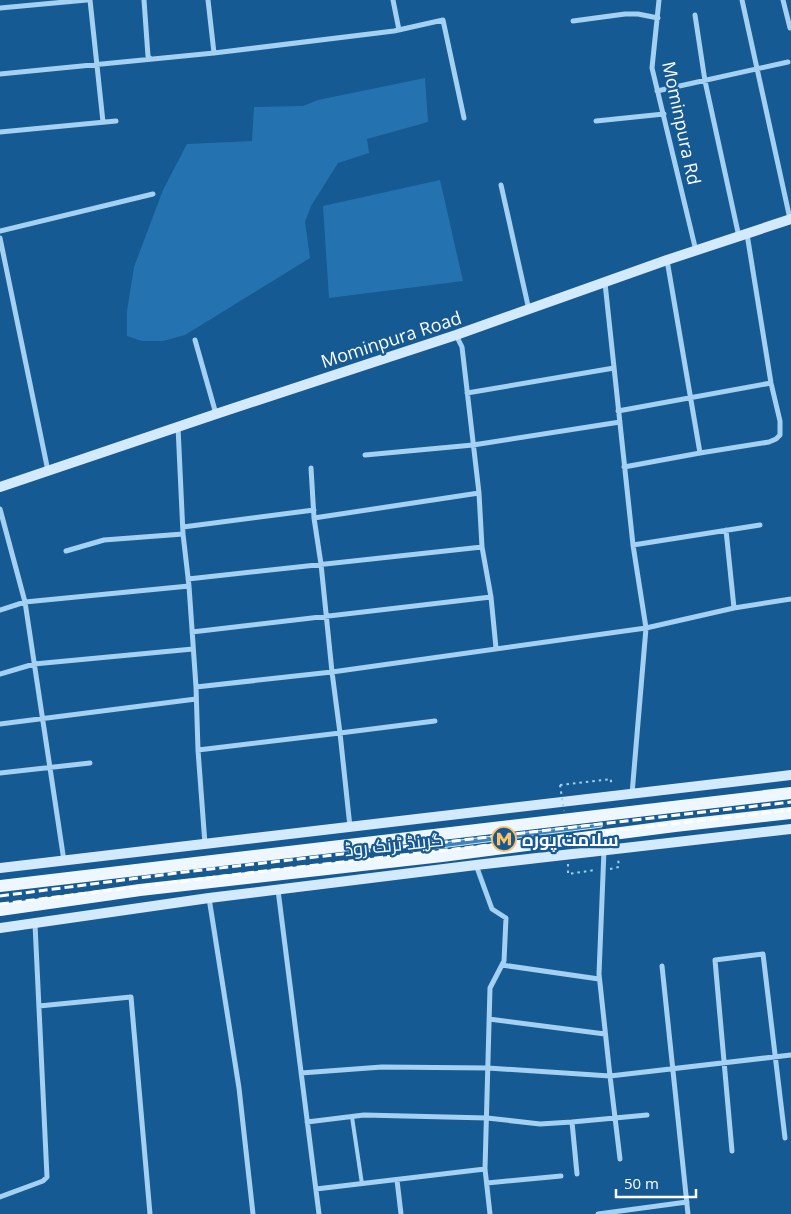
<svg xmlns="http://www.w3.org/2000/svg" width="791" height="1214" font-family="'Open Sans',Cairo,sans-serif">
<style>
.green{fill:#2473b0}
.building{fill:#3d84bb;stroke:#cbe7fc}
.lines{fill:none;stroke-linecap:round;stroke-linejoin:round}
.path{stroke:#a4d0f1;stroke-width:2;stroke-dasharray:2.5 4;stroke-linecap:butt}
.lane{stroke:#a4d0f1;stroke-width:4}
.street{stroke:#a4d0f1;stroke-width:5}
.secondary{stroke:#d3e9fc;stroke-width:10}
.primary{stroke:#eef7ff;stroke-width:12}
.rail{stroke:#fff;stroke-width:3;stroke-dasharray:9 4;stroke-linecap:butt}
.path-bridge{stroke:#a4d0f1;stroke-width:2;stroke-dasharray:2.5 4;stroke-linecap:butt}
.labels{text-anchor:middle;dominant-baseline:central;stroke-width:4.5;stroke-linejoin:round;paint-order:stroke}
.street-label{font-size:18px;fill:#fff;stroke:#155a93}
.poi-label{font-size:18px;font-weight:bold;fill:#fff;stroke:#155a93;text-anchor:start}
</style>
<rect width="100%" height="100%" fill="#155a93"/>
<path class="green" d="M425,78L428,122L367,139L369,153L338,163L311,206L305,222L310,258L185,335L163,341H142L127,336V311L134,267L163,190L187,144L252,141L254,107L303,106L318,100Z
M440,180L463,281L329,298L323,206Z"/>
<path class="building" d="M602,823V827L441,848L411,851L410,848V846Z"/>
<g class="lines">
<path class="path" d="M560,785L611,779V785
M568,864V874L595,870
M610,869L619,867L618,858"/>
<path class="lane" d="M352,1117L362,1184"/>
<path class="street" d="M90,0L103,122
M144,0L148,56L150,59
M208,0L214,53
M393,0L399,30
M659,0L652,68L696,251
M742,0L790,219
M783,0L790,28
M0,8L87,0
M695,15L705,81L739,237
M573,21L625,14H638L658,18
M0,74L214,53L394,31L443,20L464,118
M657,91L788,62
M596,121L664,114
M0,132L116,121
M501,185L529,310
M0,231L153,194
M0,238L48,471
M667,260L700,453
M605,283L633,545L646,628L632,794
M456,335L462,347L479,493L482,547L491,597L496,648
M195,340L216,414
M467,393L614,368
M618,411L771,383
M178,427L183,534L189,586L196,687L198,750L205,844
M365,455L473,445L620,422
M624,467L700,453L769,442L776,439L780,435V421L771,383L747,234
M0,509L25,602L64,861
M314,518L479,493
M183,527L314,510
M726,530L734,608
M633,545L760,525
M66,551L104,540L183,534
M188,579L482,547
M0,610L25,602L189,586
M192,632L491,597
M0,674L34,664L193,649
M196,687L332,672L646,628L734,608L791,599
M0,724L196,699
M198,750L340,733L332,672L321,564L314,518L311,468
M0,773L90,763
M350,827L340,733L435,721
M604,850L599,974L610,1076L791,1055
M476,865L492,909L506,918L504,961L490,988L485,1169L490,1214
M278,890L319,1214
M209,898L239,1088L253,1214
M502,965L599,979
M662,966L688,1214
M39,1006L131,997L150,1214
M489,1019L605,1034
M301,1073L382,1067L488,1068L610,1076L620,1159
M307,1122L364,1115L487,1118L540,1124L572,1122L647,1115
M572,1122L577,1174
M732,1151L715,960L763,954L785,1138
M397,1180L401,1214
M487,1183L561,1176
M316,1189L485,1169
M0,1197L43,1181L47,1177L35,924
M598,1214L687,1202"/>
<path class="secondary" d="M0,487L216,414L456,335L667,260L791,219
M0,868L791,775
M0,928L209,898L476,865L791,829"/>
<path class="primary" d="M0,886L791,793
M0,910L140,890L442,856L675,826L791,813"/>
<path class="rail" d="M0,896L177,873L791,802
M0,904L248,873L791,810"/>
<path class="path-bridge" d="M560,785L564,811"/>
</g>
<defs>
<symbol id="metro-ring" viewBox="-11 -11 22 22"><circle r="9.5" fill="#155a93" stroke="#ffc164" stroke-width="1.5"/><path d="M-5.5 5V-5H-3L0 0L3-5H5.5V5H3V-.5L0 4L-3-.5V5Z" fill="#ffc164"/></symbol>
</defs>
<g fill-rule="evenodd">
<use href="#metro-ring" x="490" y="825" width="28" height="28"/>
</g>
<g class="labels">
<g class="street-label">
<text transform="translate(682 123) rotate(78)">Mominpura Rd</text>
<text transform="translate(391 339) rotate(-18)">Mominpura Road</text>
<text transform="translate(394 844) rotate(-6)">گرینڈ ٹرنک روڈ</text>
</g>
<g class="poi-label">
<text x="522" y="839">سلامت پورہ</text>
</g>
</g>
<path d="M616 1189v8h80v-8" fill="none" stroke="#ffffff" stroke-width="2.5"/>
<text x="624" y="1189" font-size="15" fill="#ffffff" stroke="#155a93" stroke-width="4" paint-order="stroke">50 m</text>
</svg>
